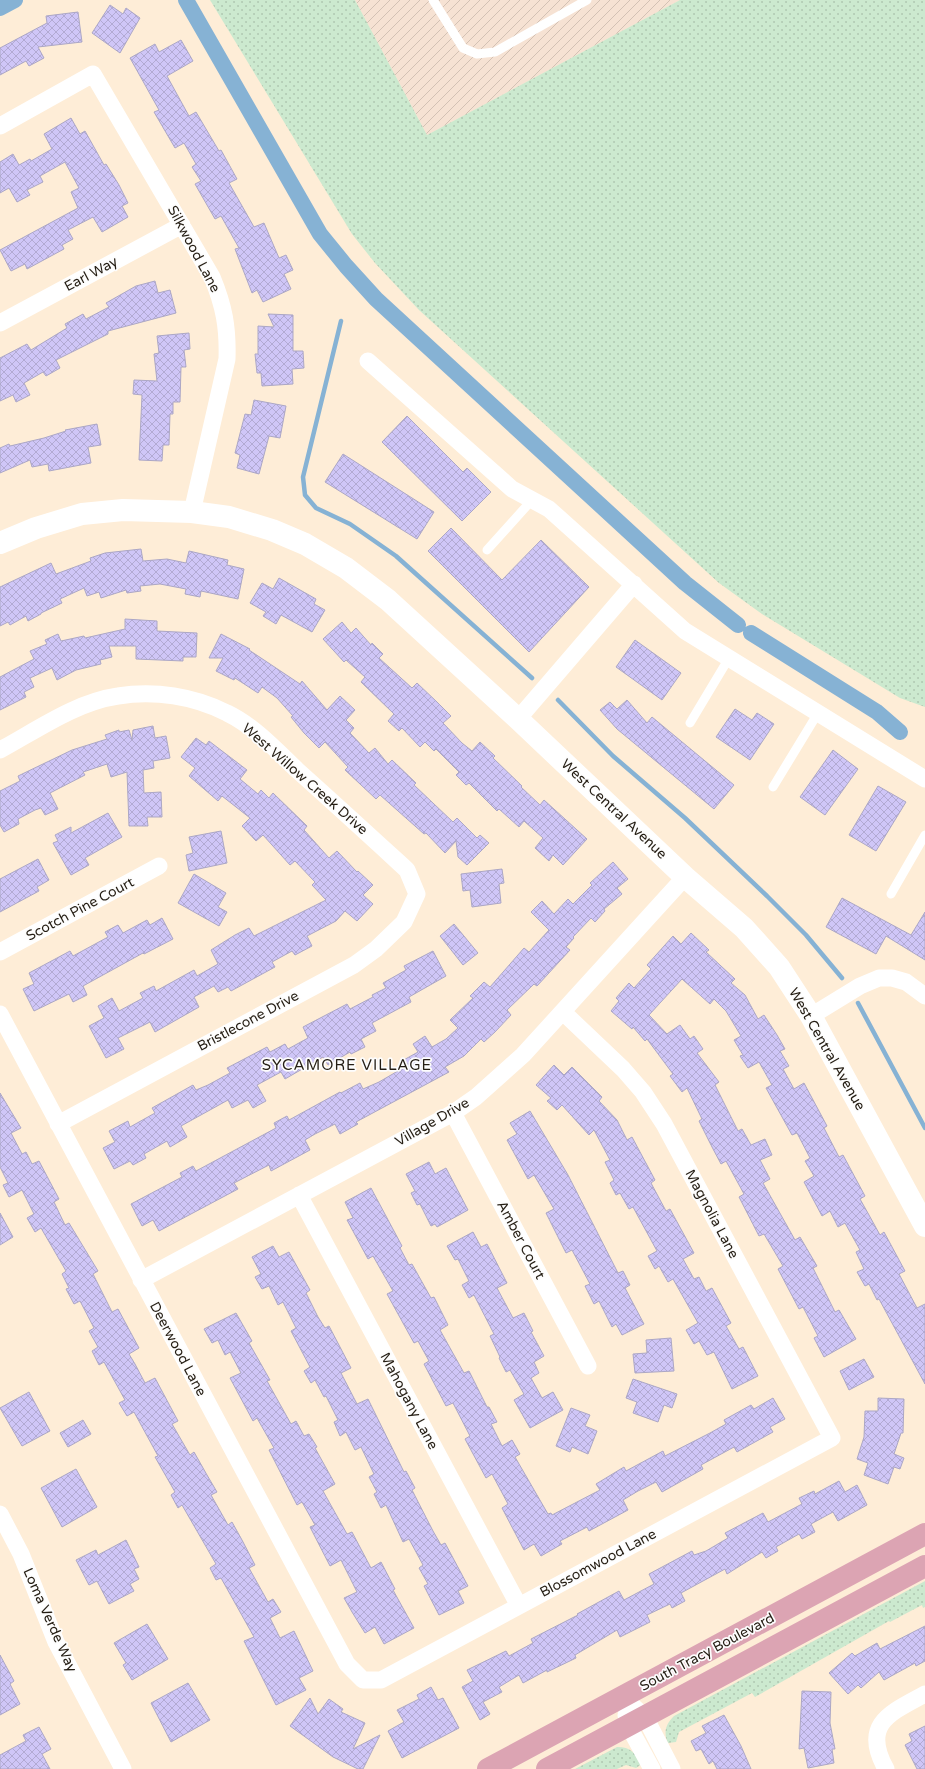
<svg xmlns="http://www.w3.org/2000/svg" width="925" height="1769" font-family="'Varela Round',sans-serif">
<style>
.industrial{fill:url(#industrial-furrows)}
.grass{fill:url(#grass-dots)}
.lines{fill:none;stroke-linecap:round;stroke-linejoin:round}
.stream{stroke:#86b2d4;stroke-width:4.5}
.canal{stroke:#86b2d4;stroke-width:16}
.building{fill:url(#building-cross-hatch);stroke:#aca7c5}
.lane{stroke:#fff;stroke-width:9}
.street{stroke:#fff;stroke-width:17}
.secondary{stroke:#fff;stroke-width:22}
.primary{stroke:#dca4b3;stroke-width:22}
.labels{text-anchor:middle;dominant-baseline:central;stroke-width:3.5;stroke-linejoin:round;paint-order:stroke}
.street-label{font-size:14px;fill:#241d13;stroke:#fdfdfd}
.neighbourhood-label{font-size:15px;letter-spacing:1px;fill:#241d13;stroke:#fdfdfd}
</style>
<defs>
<pattern id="industrial-furrows" width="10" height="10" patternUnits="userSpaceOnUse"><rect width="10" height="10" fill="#f6e2d3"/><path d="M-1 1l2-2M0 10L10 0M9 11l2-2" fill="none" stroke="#d3c1b4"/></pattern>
<pattern id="grass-dots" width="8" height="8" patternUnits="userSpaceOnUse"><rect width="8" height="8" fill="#cce9cf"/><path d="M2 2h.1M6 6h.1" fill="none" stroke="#afc7b1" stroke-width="1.8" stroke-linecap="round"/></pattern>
<pattern id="building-cross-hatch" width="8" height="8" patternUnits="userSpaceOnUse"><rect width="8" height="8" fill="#cfc6f7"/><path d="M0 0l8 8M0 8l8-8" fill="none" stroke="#b2aad3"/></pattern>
</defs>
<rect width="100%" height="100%" fill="#feedd7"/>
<path class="industrial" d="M355,0H680L427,135Z"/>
<path class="grass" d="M210,0H355L427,135L680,0H925V707L900,698L762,614L719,583L419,310L375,263L352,234Z
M925,1581V1607L923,1608L922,1605L890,1622L889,1621L755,1697L752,1693L679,1732L676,1742L668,1743C663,1732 666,1724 674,1716Z
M617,1747C631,1747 635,1753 642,1764L636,1768L626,1765L617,1769H575Z"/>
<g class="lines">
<path class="stream" d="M341,321L303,477L305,495L316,508L350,524L396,556L532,678
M558,700L613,756L685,818L767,896L806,935L842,978
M858,1003L925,1128"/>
<path class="canal" d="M186,0L320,234L346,266L376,299L685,583L738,625
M0,8L15,0
M751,633L877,712L900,732"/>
</g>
<path class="building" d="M110,5L123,14L126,8L140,18L120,53L92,33Z
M78,12L82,42L38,47L44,58L29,66L26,61L0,75V48L47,23L46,16Z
M181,40L193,61L167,76L189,116L196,112L219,151L221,150L237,179L229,183L254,227L264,223L279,258L286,255L293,270L284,274L291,289L263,302L257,290L252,293L235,249L239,248L221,216L215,219L195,184L201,181L192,167L196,164L184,143L175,148L154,112L159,110L130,58L155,44L159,52Z
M71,118L80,134L85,131L104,165L106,164L119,185L128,203L122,206L128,217L102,232L93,217L68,230L73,239L62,245L64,249L27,269L25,264L11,271L0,250L78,208L71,192L79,188L65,162L40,176L43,182L27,190L30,195L17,202L9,188L0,193V162L13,154L19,165L30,159L31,161L52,149L44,134Z
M155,281L158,293L170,290L176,313L108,331V334L56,360L60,368L46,376L43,372L24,383L30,395L16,402L13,395L0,401V358L27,344L31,350L67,328L65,324L83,314L86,319L109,307L106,303L136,286Z
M268,314L293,315V351H303L304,368L292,369L293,384L262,386L261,373H257L255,354H258V326L274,327Z
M189,333L190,349L184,350L186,367H181L180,402H173V414H170L169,445H163L162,461L139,460L142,395L133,394L134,380L157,381L154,354L159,353L157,336Z
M254,400L286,406L280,438L269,436L259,474L237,468L240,455L235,453L245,414L251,415Z
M407,416L463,472L467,468L491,492L462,521L382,442Z
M97,424L101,445L88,447L91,463L49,471L48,464L32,467L30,460L0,473V448L9,444L10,446L44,438L66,431L65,430Z
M343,454L434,512L417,539L325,482Z
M451,528L502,580L541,540L589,587L529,652L428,551Z
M141,549L143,561L167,559L186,563L189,551L228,560L227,565L244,569L238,599L201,591L200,597L185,594L186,589L160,584L140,586L141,591L127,593L126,590L101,598L99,592L87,596L84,588L60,599L62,603L41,613V614L28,621L26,616L10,625L8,622L0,626V587L51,563L56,574L91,561L90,558L105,553Z
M279,578L316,599L314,604L325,610L312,632L281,615L276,624L263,616L266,612L250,603L262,583L273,589Z
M125,619L157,621V631L197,633L196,657H183V661L136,659V646H109L112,657L100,660L101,664L76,670L57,680L52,668L30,678L34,687L24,692L26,697L0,710V677L34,659L30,651L47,644L45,640L58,634L61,641L84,636L85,638L125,629Z
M342,622L351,633L356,628L371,645L372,643L383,654L379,658L412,688L417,683L437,702L451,716L443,723L462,743L472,751L480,742L495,756L493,758L522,786L521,787L540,805L544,800L587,839L563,865L553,855L549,861L535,848L543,838L524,821L519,827L499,809L497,811L469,783L466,785L456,775L459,772L436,749L434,751L425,742L420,747L402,728L399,731L388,721L394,714L361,682L365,677L346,660L344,662L323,639Z
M221,634L250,649L249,650L300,684L302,681L327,710L340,696L355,710L346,720L354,728L350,733L369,753L375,748L388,764L392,760L416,783L414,785L453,822L457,818L477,838L480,835L489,843L467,865L458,857L456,841L445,853L426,833L424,834L380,795L376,799L345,770L348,767L325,742L319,748L304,733L291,717L293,716L277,698L262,687L258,693L235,678L234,680L216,671L223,658H209Z
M635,640L681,673L662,700L616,667Z
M627,700L647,723L652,717L734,785L714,809L617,729L600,710L610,702L617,709Z
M735,709L752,720L757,713L774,724L750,760L716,737Z
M153,726L155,738L166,736L170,758L153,761L154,768L143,770L144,793L161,792L162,817H147L148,826H129L127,772L111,777L107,764L83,772L85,775L50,793L58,809L45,815L41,808L35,810L18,819L19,824L4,832L0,825V791L20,781L18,776L72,750L107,739L105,735L119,730V732L129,730L132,740L133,730Z
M196,738L206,745L209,741L247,770L240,779L258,794L261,790L269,798L273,793L307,826L304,830L329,858L337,851L357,872L358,871L373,885L363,895L373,904L357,921L345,911L336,921L307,936L312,946L295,955L292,951L272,962L275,967L231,991L228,987L218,992L214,986L194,997L199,1007L155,1032L150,1022L118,1038L124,1049L106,1058L89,1026L104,1018L98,1006L112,998L119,1011L143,998L140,993L154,986L156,991L194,970L197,976L218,964L211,950L235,935L249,928L254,936L326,900L312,885L315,882L295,861L290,865L263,835L256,841L242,826L250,818L222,796L218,801L189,776L195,768L181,757Z
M833,750L858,769L825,815L800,797Z
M878,786L906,802L876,851L849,835Z
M108,813L122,837L85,858L89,865L71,875L53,843L58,841L55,835L71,827V833Z
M221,831L227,863L189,871L186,855L193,853L189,837Z
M38,859L49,880L37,887L39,891L0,912V879Z
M613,862L628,879L617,888L622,894L604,909L605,911L595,922L591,918L573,937L574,938L566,947L570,950L537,986L534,984L507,1010L511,1015L495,1032L484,1042L481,1039L464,1056L445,1067L449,1072L356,1122L358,1124L340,1134L335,1124L315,1134L305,1140L310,1150L271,1171L269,1165L234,1183L238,1189L159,1231L153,1220L142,1226L131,1204L182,1177L180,1173L193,1166L196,1171L276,1128L274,1123L287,1116L289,1120L340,1092L341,1093L360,1083L363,1089L379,1082L403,1068L400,1062L418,1052L413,1044L425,1036L432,1047L446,1039L458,1028L450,1020L473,998L470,996L484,982L490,987L524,948L529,952L549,930L531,912L542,901L554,914L568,899L573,904L592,885L590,883Z
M502,869L504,883L499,884L501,903L472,907L470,890L463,891L461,874Z
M194,874L226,893L218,907L227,912L219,926L178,903Z
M842,898L911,935L925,912V960L886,936L876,954L826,927Z
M162,918L173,939L144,954L143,953L83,986L87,995L73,1002L69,994L34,1011L23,989L34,984L29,973L70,951L73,956L108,937L105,932L118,925L123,933L147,920L150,925Z
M454,924L478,953L463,965L440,936Z
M691,933L709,950L706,952L735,979L731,983L745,995L758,1019L764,1015L777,1035L785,1049L780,1051L789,1066L783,1069L794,1089L804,1083L827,1126L824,1128L839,1157L843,1155L865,1196L860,1199L869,1215L880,1235L884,1232L905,1271L899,1274L917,1308L925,1304V1384L879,1299L877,1300L869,1284L865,1286L857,1272L864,1269L856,1252L860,1250L845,1223L838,1227L830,1211L822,1216L804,1182L814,1176L805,1161L810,1158L797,1133L792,1135L766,1088L772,1085L759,1062L748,1068L740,1056L743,1055L734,1040L741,1036L726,1011L714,999L710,1004L682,979L649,1015L667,1034L680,1025L690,1039L694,1036L703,1049L697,1053L719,1082L715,1085L738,1131L742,1129L751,1145L765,1139L772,1155L760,1160L770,1179L763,1183L795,1240L800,1237L817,1266L813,1268L835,1312L839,1310L856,1339L824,1357L814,1338L818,1336L803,1307L799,1309L778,1269L783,1266L764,1234L759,1236L739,1197L744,1194L726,1161L721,1164L712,1147L699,1121L702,1119L687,1088L682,1092L670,1076L673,1074L647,1039L645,1041L633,1027L632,1029L611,1011L619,1001L616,998L629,983L634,988L651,969L647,965L673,936L681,944Z
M433,951L446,976L409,997L411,1002L372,1023L376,1031L361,1039L365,1047L351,1054L350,1052L328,1065L323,1057L285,1079L281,1072L257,1085L266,1101L253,1108L248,1100L232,1108L228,1100L181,1126L187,1137L170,1147L167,1141L144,1154L146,1158L133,1165L130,1161L114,1169L103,1148L115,1142L109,1131L128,1121L130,1127L155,1113L152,1108L193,1085L196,1090L208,1085L230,1073L227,1068L267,1047L270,1052L285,1044L288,1049L308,1038L303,1027L347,1004L350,1009L373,997L372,995L386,988L383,983L406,970L404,966Z
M554,1065L564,1075L572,1067L602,1097L599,1101L617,1120L627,1140L632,1137L655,1180L651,1183L666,1211L670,1209L694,1253L683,1259L694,1279L699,1277L706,1291L712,1288L731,1323L726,1326L739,1349L743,1347L758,1376L732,1389L714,1352L707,1355L699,1341L694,1344L686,1330L698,1323L673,1279L668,1282L659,1266L655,1269L648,1256L657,1251L633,1207L629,1209L620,1193L616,1195L610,1183L614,1180L605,1162L610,1160L594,1130L589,1135L562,1105L557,1110L547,1101L551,1098L536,1085Z
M0,1093L21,1128L11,1133L22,1154L26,1152L32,1164L39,1161L59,1199L54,1202L65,1225L69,1223L98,1271L93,1274L112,1312L118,1309L139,1348L129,1354L135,1364L145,1383L155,1378L178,1421L172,1424L190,1455L194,1452L207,1475L217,1492L211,1495L228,1525L232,1522L242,1540L255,1565L249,1568L268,1602L273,1599L281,1612L270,1618L280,1638L294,1631L313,1671L299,1678L306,1690L276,1705L244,1641L254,1637L221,1578L216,1580L210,1568L216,1564L182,1505L178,1508L171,1495L175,1492L155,1457L158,1456L134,1412L127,1416L119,1403L125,1400L104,1362L99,1365L92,1351L98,1347L89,1331L94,1328L80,1301L74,1304L66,1289L69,1288L62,1274L66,1271L41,1228L35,1232L27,1218L34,1214L22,1190L9,1197L3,1185L8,1183L0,1167Z
M530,1111L568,1175L618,1273L623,1271L630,1285L625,1288L644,1324L622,1335L616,1324L612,1327L599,1301L594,1304L585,1286L590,1284L572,1250L566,1253L546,1213L554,1209L534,1175L528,1179L507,1140L517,1134L510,1123Z
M429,1162L435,1174L446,1168L468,1210L437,1227L435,1224L431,1226L420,1204L417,1205L411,1193L415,1191L406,1174Z
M371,1188L402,1246L400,1248L409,1265L412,1264L431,1298L434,1297L448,1325L440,1330L464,1373L469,1371L487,1407H489L497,1422L491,1424L502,1446L512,1440L520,1454L515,1457L548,1514L551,1513L552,1515L600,1490L596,1484L624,1467L626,1471L663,1451L665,1456L710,1433L726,1424L724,1420L751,1405L754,1409L773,1398L785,1419L770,1427L773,1432L737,1452L734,1447L701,1465L703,1469L662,1492L656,1482L638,1491L623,1500L628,1510L589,1531L587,1527L560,1541L562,1544L541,1556L534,1544L524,1550L502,1508L508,1504L492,1474L486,1478L465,1439L470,1436L453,1403L446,1406L424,1364L429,1361L418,1341L414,1343L387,1294L393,1291L373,1256L368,1259L347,1220L353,1218L345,1202Z
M0,1213L13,1237L0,1245Z
M473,1232L481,1247L487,1244L507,1283L497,1288L513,1318L524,1313L533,1331L531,1332L544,1356L534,1362L539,1373L531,1378L542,1398L553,1392L563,1410L530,1428L514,1400L524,1394L510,1370L506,1372L499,1358L500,1357L490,1336L494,1334L474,1295L469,1298L462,1285L469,1281L458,1259L455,1260L447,1246Z
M273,1246L279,1257L289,1252L310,1290L306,1293L318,1317L325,1328L329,1326L351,1368L341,1373L357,1404L368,1399L404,1472L406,1471L415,1488L412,1490L433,1531L441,1545L445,1543L468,1586L458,1591L464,1603L439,1615L424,1586L428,1584L419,1568L423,1565L409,1539L403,1542L386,1505L381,1508L374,1494L377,1492L369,1477L374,1474L361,1447L355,1450L346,1432L340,1436L334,1422L338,1420L326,1396L324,1397L315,1380L311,1383L304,1371L310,1367L291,1331L296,1328L283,1302L278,1305L269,1286L262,1289L255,1277L261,1274L252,1257Z
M236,1313L252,1341L249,1343L270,1380L267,1381L291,1424L296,1421L304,1436L309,1434L317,1447L315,1448L335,1484L323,1491L347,1534L352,1532L371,1568L381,1562L395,1589L393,1590L414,1628L384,1644L375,1627L365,1633L352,1612L344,1598L357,1592L341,1560L330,1566L310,1527L315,1525L302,1502L297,1505L269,1450L274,1448L257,1418L253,1421L230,1378L241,1373L230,1352L225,1355L218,1340L212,1343L204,1329Z
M671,1338L674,1371L635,1373L633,1354L647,1353L646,1340Z
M864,1359L874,1377L849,1390L840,1371Z
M633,1379L677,1394L672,1408L664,1405L658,1422L633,1413L637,1402L626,1398Z
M29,1392L50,1431L22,1446L0,1408Z
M878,1398L904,1399L903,1433H901L894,1454L904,1458L900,1469L894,1467L888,1484L864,1475L868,1463L857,1459L864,1437L865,1411H878Z
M571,1408L590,1415L585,1426L597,1431L588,1454L572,1447L570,1452L556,1446Z
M83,1420L91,1434L68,1447L60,1433Z
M76,1469L97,1507L62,1527L41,1488Z
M839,1481L845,1492L857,1485L867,1505L838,1521L833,1512L811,1524L815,1532L802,1539L799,1534L776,1547L778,1551L766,1558L762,1552L727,1574L725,1569L681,1593L685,1601L672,1608L670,1604L647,1615L650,1622L620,1637L617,1630L575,1655L576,1658L547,1672V1670L523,1683L519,1675L499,1687L502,1692L483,1702L490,1714L480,1720L462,1687L473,1681L467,1670L506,1651L509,1656L533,1643L531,1639L578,1615L577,1614L619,1591L624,1600L654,1584L649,1574L692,1551L694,1555L706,1551L728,1538L725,1533L763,1513L768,1522L802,1504L799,1498L814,1491L815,1494Z
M126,1540L139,1567L134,1569L139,1579L130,1584L134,1591L109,1604L97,1581L89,1585L76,1560L96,1550L98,1555Z
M147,1624L168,1659L132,1680L123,1665L126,1663L114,1643Z
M925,1626V1661L916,1666L915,1663L884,1680L879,1672L861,1688L858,1685L848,1694L829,1673L852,1653L855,1656L877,1643L880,1649Z
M0,1655L14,1681L10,1684L20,1704L0,1715Z
M188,1683L210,1720L171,1742L151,1703Z
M431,1687L438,1700L443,1698L459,1728L402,1758L388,1731L404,1722L397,1710L419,1699L417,1695Z
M802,1691L831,1692L830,1723L835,1749H832L834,1763L808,1768L804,1748L799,1749Z
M310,1698L318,1714L329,1699L343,1709L341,1712L365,1723L353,1749L380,1735L363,1769H358L333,1757L290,1726Z
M724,1715L741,1746L751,1769H717L713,1761L709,1764L701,1749L696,1751L691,1741L706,1733L702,1726Z
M925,1726V1769H917L905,1745L912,1741L909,1734Z
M39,1727L51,1749L42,1754L50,1769H0V1755L26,1741L23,1735Z"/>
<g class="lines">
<path class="lane" d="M433,0L463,48L477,54L495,52L587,0
M487,550L532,500
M690,723L729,658
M773,787L818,713
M891,894L925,835"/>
<path class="street" d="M0,126L93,74L212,277C224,306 228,327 227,359L192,512
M0,323L182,225
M368,361L512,489L549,509L685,631L925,779
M518,719L634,584
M0,750C37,730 76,702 118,696C154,690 194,696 227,713C254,726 276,750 297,770C334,803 371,837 407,870L417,894L404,922L376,949L354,965L58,1124
M0,952L159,866
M0,1014L347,1664L363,1680H381L832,1438L664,1124L643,1092L623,1069L563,1012
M811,1016L860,986L879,978H892L906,982L925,996
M453,1113L588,1366
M299,1195L519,1606
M141,1280L453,1113L476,1097L523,1055L685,877
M0,1514L21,1554L56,1642L123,1769
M623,1697L645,1717L672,1769
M626,1715L628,1725L652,1769
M886,1769C861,1724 890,1713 925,1694"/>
<path class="secondary" d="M0,543L36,528L82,514L123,510L192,512L229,517L272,530L305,544L346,568L388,600L518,719L685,877L744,928L779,967L811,1016L925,1226"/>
<path class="primary" d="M488,1769L925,1534
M547,1769L925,1566"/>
</g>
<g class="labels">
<g class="street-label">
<text transform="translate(194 249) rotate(62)">Silkwood Lane</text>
<text transform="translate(91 274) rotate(-28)">Earl Way</text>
<text transform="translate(305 779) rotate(41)">West Willow Creek Drive</text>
<text transform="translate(614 809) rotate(43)">West Central Avenue</text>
<text transform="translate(80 909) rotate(-28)">Scotch Pine Court</text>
<text transform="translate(248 1021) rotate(-28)">Bristlecone Drive</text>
<text transform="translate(827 1049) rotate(60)">West Central Avenue</text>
<text transform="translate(432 1122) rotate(-30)">Village Drive</text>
<text transform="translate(712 1214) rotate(62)">Magnolia Lane</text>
<text transform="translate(521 1240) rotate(62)">Amber Court</text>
<text transform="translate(178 1349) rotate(62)">Deerwood Lane</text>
<text transform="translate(409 1401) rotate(62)">Mahogany Lane</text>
<text transform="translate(598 1563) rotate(-28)">Blossomwood Lane</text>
<text transform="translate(50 1620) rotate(66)">Loma Verde Way</text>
<text transform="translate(707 1652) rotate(-28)">South Tracy Boulevard</text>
</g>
<g class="neighbourhood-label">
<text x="347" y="1065">SYCAMORE VILLAGE</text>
</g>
</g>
</svg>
